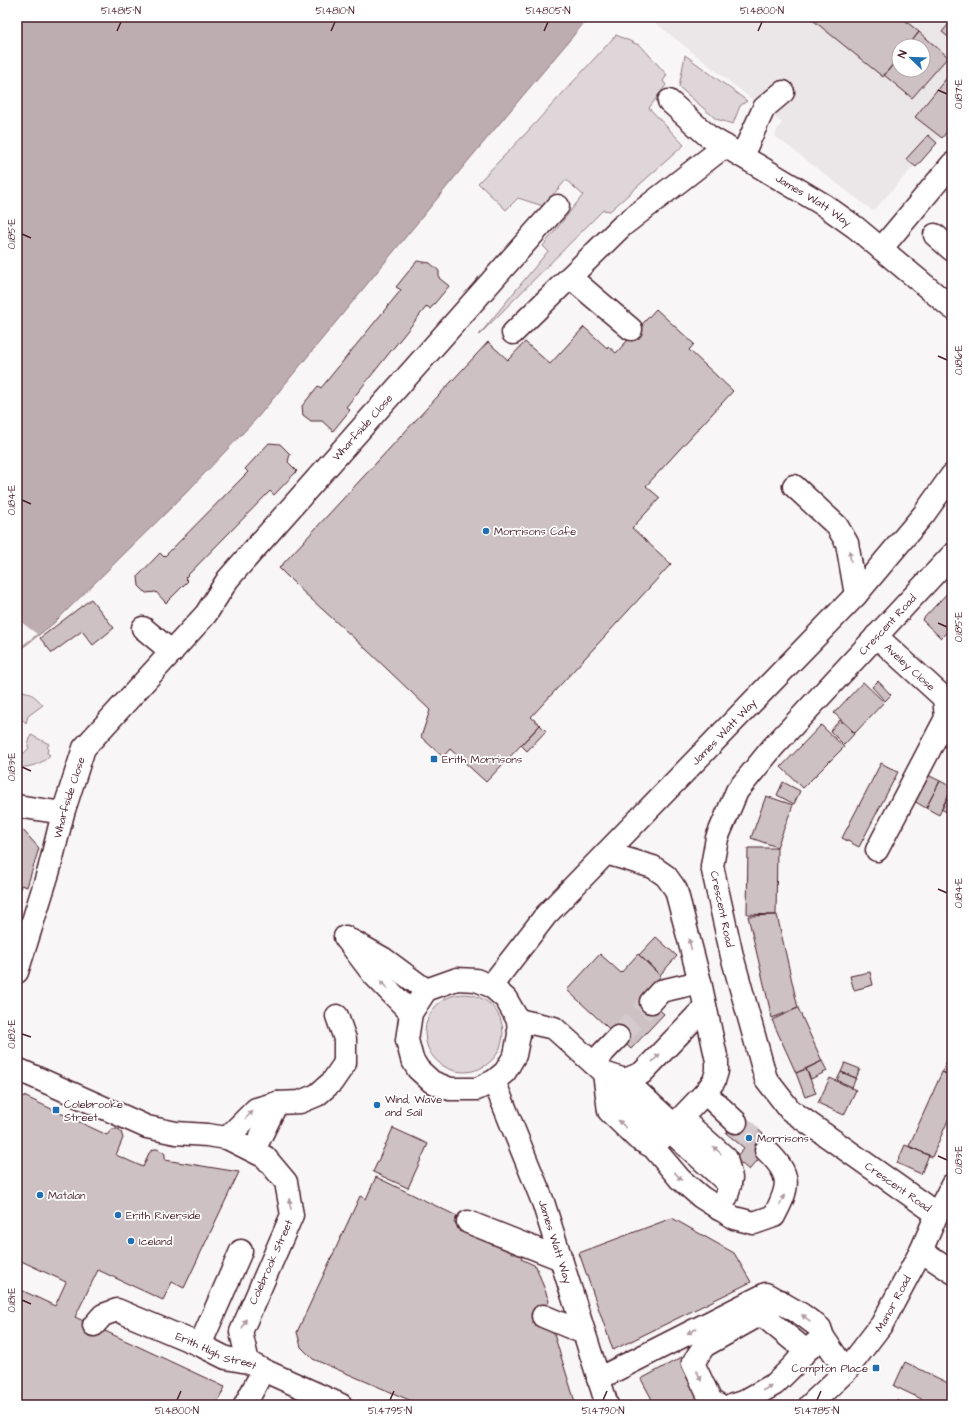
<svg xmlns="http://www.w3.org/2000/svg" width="969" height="1422" font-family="'Architects Daughter',sans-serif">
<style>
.built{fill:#ebe6e8;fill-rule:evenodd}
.green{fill:#ded6d9;stroke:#947a82}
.water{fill:#bdadb0;stroke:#8f747b}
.pier{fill:#f8f6f7}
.building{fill:#cdc1c4;stroke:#4a1f2b}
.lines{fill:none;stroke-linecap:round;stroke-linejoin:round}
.minor-tunnel{stroke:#d5cbce;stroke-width:22;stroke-dasharray:22 11;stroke-linecap:butt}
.minor-casing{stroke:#4a1f2b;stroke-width:25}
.minor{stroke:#fff;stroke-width:22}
.oneway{fill:#ae9aa0}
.ticks{fill:none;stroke:#4a1f2b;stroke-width:1.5}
.poi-dot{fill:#1f6fb2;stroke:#fff;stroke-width:1.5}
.labels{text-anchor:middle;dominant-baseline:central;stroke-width:3.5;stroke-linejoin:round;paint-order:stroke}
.street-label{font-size:11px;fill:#4a1f2b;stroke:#fff}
.poi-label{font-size:11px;fill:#4a1f2b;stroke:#fff;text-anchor:start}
.neatline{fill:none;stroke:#4a1f2b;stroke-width:1.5}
.ticks-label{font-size:10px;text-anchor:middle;fill:#4a1f2b}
</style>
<rect width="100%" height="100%" fill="#f8f6f7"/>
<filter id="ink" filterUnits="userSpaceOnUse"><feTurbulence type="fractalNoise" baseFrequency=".025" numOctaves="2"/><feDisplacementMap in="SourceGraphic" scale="8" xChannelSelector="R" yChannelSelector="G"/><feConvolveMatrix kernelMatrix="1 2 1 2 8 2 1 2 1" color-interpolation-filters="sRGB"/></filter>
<g filter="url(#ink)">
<path class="built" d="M648,17H952V124L873,211L775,136L778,128L782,123ZM899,46H923V70H899Z"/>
<path class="green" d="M616,35L641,46L667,75L663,81L666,85L649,108L684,145L610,211L603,210L479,335L548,251L543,246L583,195L566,180L543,206L518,198L506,210L478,183L528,131Z
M685,55L747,101L740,106L733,124L716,119L679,87Z
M17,690C29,691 35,696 43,705L28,716L26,723L17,714L19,712L17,711Z
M31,735L49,744L47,748L48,749L47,753L50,755C42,765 29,767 17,768V754L21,753L23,754L29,748L28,746Z
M425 1033a39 39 0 1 1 78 0a39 39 0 1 1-78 0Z"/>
<path class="water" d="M17,17H589L468,161L258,417L185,494L54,623L17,652Z"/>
<path class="pier" d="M17,619L37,634L17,649Z"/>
<path class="building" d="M809,17H901L919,32L908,46H899V57L883,77Z
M952,20V40L942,32Z
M919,32L948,57L912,98L884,75L899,57V70H923V46H908Z
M949,75L952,77V125L942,138L915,117Z
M928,135L937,143L916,167L906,159Z
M417,261L430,263L439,271V278L449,286L430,309L427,306L346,407L350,410L333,431L322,421H311L303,415L302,406L318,386L321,388L401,290L396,287Z
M656,309L694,344L689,350L733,391L646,486L660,498L632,528L671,564L531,717L540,725L486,782L450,749L443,757L421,737L430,710L367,650L299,588L279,568L488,342L508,360L525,342L550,364L584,327L607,348L608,346L616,353Z
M269,443L280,444L290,454L288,462L297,471L274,495L270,491L185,578L188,581L166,603L156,592L146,593L139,586L138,576L160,553L164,557L248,472L245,469Z
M952,588V627L941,638L922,620Z
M91,599L114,628L93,645L82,631L52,653L40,638Z
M878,681L891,695L885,701L872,687Z
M863,682L884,702L855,733L834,713Z
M840,720L854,734L844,745L830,731Z
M540,725L546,731L527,751L521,745Z
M821,725L844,747L803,788L781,767Z
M881,763L898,772L859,847L842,838Z
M928,775L940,781L926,808L914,801Z
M940,781L952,787V789L939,815L926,808Z
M783,782L800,791L794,804L777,795Z
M952,789V815L941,809Z
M766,796L793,805L777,847L751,838Z
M21,828L39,848L27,887L21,885L19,893H17V833Z
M748,848H777L776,915L747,914Z
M777,915L798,1008L772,1018L748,916Z
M656,937L677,956L660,975L639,955Z
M600,954L621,973L638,954L661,976L643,995L664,1014L631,1049L567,990Z
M870,972L873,985L854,990L850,976Z
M798,1008L822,1061L796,1073L772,1020Z
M952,1049V1076L942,1072Z
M822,1061L827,1071L811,1079L806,1069Z
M845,1063L860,1069L856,1078L841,1072Z
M806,1069L816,1093L805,1097L796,1073Z
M841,1072L856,1078L852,1087L837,1080Z
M942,1072L952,1076V1111L932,1157L909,1146Z
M830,1078L856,1090L844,1115L818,1103Z
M24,1096L107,1135L112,1129H119L121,1132L123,1138L116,1155L143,1167L149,1153L154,1149H157L163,1152L165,1154V1160L239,1172L184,1288L172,1282L163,1300L98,1270L75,1317L225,1387L216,1405H17V1288L55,1306L66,1282L17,1259V1098Z
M742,1115L773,1143L749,1170L735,1158L744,1148L726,1133Z
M393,1128L428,1144L408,1188L373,1172Z
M905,1145L929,1155L921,1174L897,1163Z
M376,1177L457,1216L454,1223L523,1255L521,1259L536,1266L549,1301L539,1325L553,1331L576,1405H421L313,1359L301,1347L297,1332L360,1196L366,1199Z
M672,1218L734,1253L751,1282L613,1350L579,1253Z
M682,1357L708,1405H655L641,1379Z
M905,1362L952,1385V1405H934L894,1386Z
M896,1400L907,1405H893Z"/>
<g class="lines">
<path class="minor-tunnel" d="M618,1037L651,1002
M736,1122L766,1150"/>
<defs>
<g id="minor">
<path id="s1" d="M669,101L708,136L824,205L855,227L952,308"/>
<path d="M742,156L764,108L783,92"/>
<path d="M935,235L952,250"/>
<path d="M881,249L952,164"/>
<path d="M570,277L631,329"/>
<path d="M513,333L622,226L725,146"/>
<path d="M794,486L837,526L847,543L856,595"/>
<path d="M143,628L172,652"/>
<path id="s2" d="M876,636L944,698L952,702"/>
<path d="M17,806L63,813"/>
<path d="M877,850L946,718L944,698"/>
<path d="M606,853L653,867L666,876L676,890L700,982L717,1061V1071L714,1081L705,1093L653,1147"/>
<path d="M345,937L373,974L411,1013"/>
<path d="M352,941L384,959L426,990"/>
<path id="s3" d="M17,972L49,870L63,813L84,748L206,614L228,579L558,206"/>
<path d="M457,979L476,980L491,986L506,999L518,1020L519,1035L515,1055L505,1072L494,1081L477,1089H450L432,1082L418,1069L412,1059L407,1040L411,1013L426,990Z"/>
<path id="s4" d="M491,986L546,915L856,595L924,514L952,475"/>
<path d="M651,1002L661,991L700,982"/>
<path d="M518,1020L554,1028L604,1073L625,1080L674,1125"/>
<path d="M593,1063L618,1037"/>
<path d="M17,1069L147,1127L176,1133L207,1135L227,1138L265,1157L286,1182L292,1215L241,1332L248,1362"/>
<path d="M604,1073L609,1111L638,1139L653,1147L680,1179L701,1197L734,1218L754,1223L774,1216C790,1186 792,1175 766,1150"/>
<path d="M625,1080L642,1073L705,1007"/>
<path id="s5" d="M494,1081L543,1202L607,1405"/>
<path d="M607,1088L661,1138"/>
<path d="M705,1093L736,1122"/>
<path d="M681,1118L726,1158L731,1178L727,1196L719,1209"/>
<path d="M669,1130L730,1185"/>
<path d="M227,1138L256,1109L277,1103L300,1102L317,1095L332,1082L345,1063V1039L337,1016"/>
<path d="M254,1150L277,1103"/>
<path id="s6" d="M937,1214L790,1110L766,1079L732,956L712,866L717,838L737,791L773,747L952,555"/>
<path d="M468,1222L561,1259"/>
<path d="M921,1251L952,1272"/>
<path d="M761,1314L806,1351"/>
<path d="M543,1316L584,1333"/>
<path id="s7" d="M94,1325L103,1315L117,1310L200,1345L226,1358L248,1362L263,1370L341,1405"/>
<path d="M200,1345L241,1251"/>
<path d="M598,1379L766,1294L801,1314L820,1328L823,1337L846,1371"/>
<path d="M245,1405L257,1382"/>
<path d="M718,1405L711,1401L693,1363L704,1346L761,1314L780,1301"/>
<path d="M733,1405L743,1402L775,1384L794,1365L806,1351L823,1337"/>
<path id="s8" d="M810,1405L846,1371L882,1324L921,1251L937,1214L952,1185"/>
</g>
</defs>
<use href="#minor" class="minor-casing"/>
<use href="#minor" class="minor"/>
</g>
<defs><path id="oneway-solid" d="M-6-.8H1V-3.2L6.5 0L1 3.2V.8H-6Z"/></defs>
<g class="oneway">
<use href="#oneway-solid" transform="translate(850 556) rotate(-99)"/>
<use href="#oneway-solid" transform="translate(690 944) rotate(-104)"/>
<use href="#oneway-solid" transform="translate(384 985) rotate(-134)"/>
<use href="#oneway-solid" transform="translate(656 1058) rotate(-46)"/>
<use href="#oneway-solid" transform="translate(249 1115) rotate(-45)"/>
<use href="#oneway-solid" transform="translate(622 1124) rotate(-135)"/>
<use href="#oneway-solid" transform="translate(717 1150) rotate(-138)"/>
<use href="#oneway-solid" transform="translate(678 1176) rotate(47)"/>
<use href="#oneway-solid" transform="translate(782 1200) rotate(-67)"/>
<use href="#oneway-solid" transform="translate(290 1204) rotate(-100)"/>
<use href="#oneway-solid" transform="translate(806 1318) rotate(-143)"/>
<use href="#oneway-solid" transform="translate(244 1324) rotate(-67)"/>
<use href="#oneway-solid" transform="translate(692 1331) rotate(153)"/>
<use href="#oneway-solid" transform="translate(699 1376) rotate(65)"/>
<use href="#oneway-solid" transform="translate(767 1388) rotate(-30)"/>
</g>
</g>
<path class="ticks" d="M117,31L121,22M331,31L335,22M544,31L548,22M758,31L762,22M938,90L947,94M22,234L31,238M938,356L947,360M22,500L31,504M938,623L947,627M22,767L31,771M938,889L947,893M22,1034L31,1037M938,1156L947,1160M22,1300L31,1304M177,1400L181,1391M390,1400L394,1391M603,1400L607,1391M817,1400L821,1391"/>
<g class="poi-dot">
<circle cx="486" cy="531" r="4"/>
<rect x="430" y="755" width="8" height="8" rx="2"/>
<circle cx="377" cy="1105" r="4"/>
<rect x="52" y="1106" width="8" height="8" rx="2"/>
<circle cx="749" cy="1138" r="4"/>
<circle cx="40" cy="1195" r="4"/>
<circle cx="118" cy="1215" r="4"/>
<circle cx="131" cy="1241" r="4"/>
<rect x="872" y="1364" width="8" height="8" rx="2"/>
</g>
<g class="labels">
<g class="street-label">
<text stroke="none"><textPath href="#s1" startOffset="176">James Watt Way</textPath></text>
<text stroke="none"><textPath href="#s3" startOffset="659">Wharfside Close</textPath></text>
<text stroke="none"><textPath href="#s6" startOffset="743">Crescent Road</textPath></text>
<text stroke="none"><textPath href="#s2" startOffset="46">Aveley Close</textPath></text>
<text stroke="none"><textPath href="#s4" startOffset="345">James Watt Way</textPath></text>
<text stroke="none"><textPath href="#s3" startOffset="182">Wharfside Close</textPath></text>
<text transform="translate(722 909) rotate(78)">Crescent Road</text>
<text transform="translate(898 1187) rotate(35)">Crescent Road</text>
<text stroke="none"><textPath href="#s5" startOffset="172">James Watt Way</textPath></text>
<text transform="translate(271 1262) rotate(-66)">Colebrook Street</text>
<text stroke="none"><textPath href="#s8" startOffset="132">Manor Road</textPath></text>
<text stroke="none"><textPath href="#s7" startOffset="136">Erith High Street</textPath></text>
</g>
<g class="poi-label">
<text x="494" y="531">Morrisons Cafe</text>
<text x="442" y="759">Erith Morrisons</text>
<text x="385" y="1099">Wind, Wave<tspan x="385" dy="13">and Sail</tspan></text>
<text x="64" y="1104">Colebrooke<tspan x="64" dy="13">Street</tspan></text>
<text x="757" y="1138">Morrisons</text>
<text x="48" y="1195">Matalan</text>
<text x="126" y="1215">Erith Riverside</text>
<text x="139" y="1241">Iceland</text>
<text x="868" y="1368" text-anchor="end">Compton Place</text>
</g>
</g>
<rect width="969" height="1422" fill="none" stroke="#fff" stroke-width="44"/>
<g transform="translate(911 58) rotate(293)"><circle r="19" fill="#ffffff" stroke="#b7a5aa"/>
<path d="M0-3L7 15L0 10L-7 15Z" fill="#1f6fb2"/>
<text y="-6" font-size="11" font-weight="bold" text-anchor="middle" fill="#4a1f2b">N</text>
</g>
<rect x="22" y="22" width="925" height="1378" class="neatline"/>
<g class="ticks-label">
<text x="121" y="14">51.4815°N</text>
<text x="335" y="14">51.4810°N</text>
<text x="548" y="14">51.4805°N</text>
<text x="762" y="14">51.4800°N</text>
<text transform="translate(958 94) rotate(-90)" y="4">0.187°E</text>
<text transform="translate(11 234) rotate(-90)" y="4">0.185°E</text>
<text transform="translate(958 360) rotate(-90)" y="4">0.186°E</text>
<text transform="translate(11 500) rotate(-90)" y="4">0.184°E</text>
<text transform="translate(958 627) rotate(-90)" y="4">0.185°E</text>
<text transform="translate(11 767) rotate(-90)" y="4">0.183°E</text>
<text transform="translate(958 893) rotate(-90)" y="4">0.184°E</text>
<text transform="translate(11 1034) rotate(-90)" y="4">0.182°E</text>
<text transform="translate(958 1160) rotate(-90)" y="4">0.183°E</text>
<text transform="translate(11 1300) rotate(-90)" y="4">0.181°E</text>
<text x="177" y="1414">51.4800°N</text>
<text x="390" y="1414">51.4795°N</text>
<text x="603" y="1414">51.4790°N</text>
<text x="817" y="1414">51.4785°N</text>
</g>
</svg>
